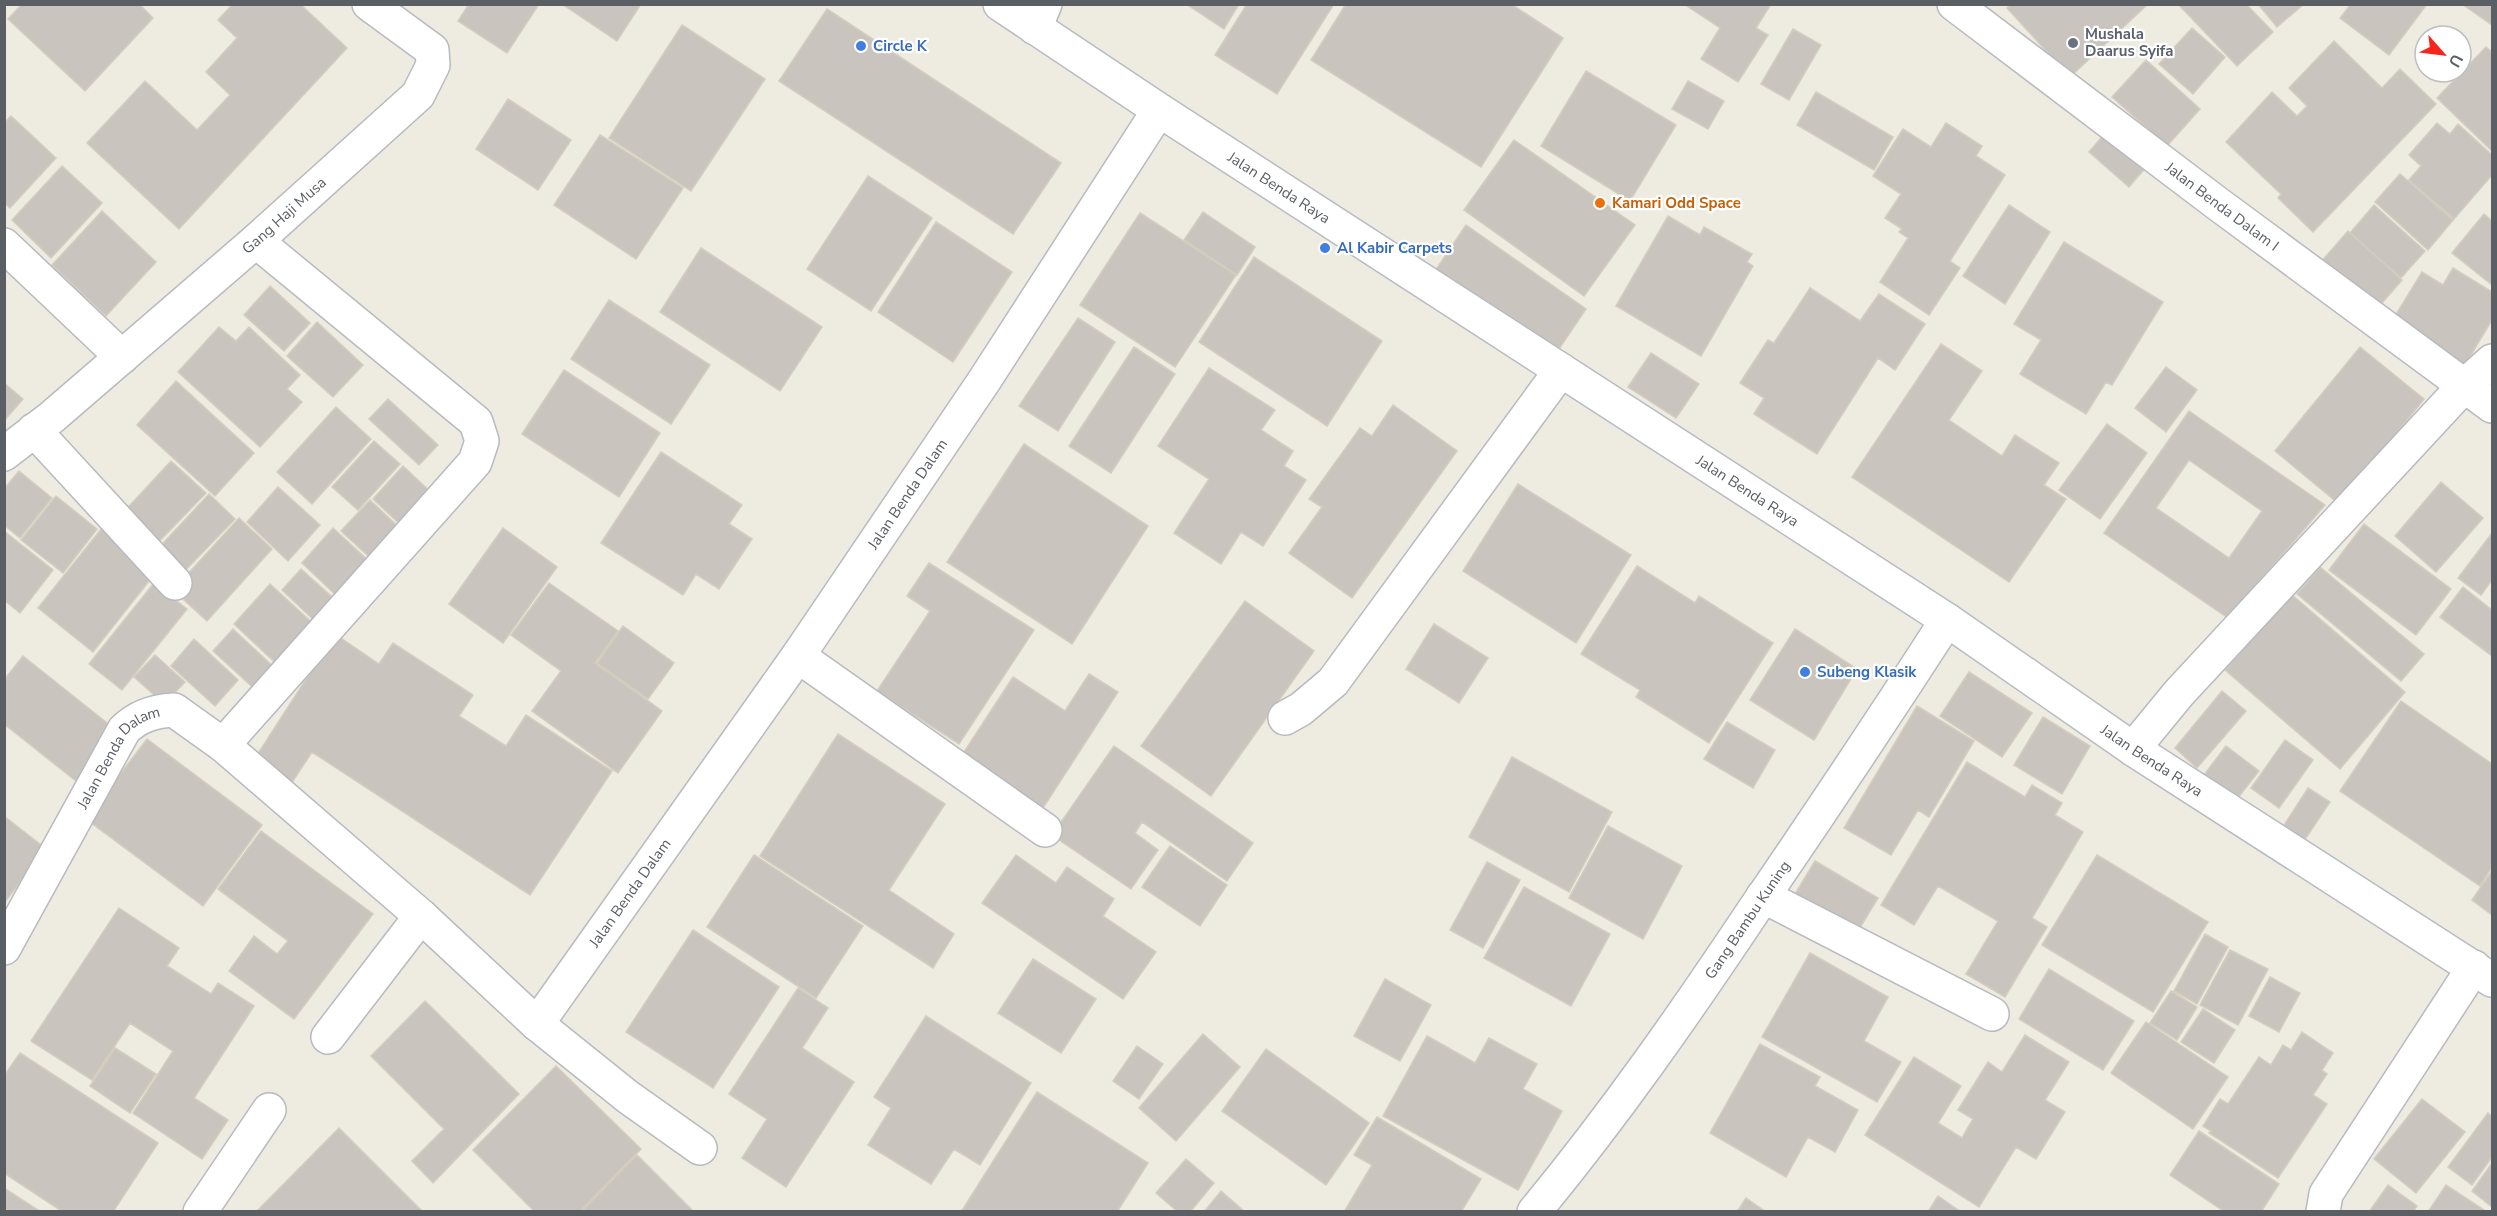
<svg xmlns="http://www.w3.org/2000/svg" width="2497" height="1216" font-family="'Nunito Sans',sans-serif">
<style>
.building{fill:#c9c5be;stroke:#d4ccbf;stroke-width:1.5;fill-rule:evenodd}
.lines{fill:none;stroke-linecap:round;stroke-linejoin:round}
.street-casing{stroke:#b7babf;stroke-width:36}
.secondary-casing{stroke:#b7bcc2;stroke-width:36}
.street{stroke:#fff;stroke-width:33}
.secondary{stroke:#fff;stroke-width:33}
.worship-dot{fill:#6b7280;stroke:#fff;stroke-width:2}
.shop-dot{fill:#3f7fe0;stroke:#fff;stroke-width:2}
.food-dot{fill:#e8710a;stroke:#fff;stroke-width:2}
.labels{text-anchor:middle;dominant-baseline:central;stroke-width:4.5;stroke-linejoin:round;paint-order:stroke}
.worship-label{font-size:15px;font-weight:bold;fill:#5b616d;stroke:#fff;text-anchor:start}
.shop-label{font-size:15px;font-weight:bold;fill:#366cbe;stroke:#fff;text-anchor:start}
.street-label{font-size:15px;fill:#5a5f64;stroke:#fff}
.food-label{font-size:15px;font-weight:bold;fill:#c56008;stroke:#fff;text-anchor:start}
</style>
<rect width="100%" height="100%" fill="#eeebe1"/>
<path class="building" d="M22,4H139L153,18L85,91L8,19Z
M233,4H300L347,48L179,229L87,143L145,81L197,130L230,95L206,72L237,38L218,20Z
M469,4H539L507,53L458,21Z
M562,4H641L617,41Z
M1186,4H1239L1224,29Z
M1247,4H1334L1277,94L1215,55Z
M1346,4H1511L1563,38L1481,167L1311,60Z
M1684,4H1771L1756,28L1768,35L1738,82L1701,59L1720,28Z
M2011,4H2148L2070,77L2007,8Z
M2178,4H2246L2273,32L2237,66Z
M2258,4H2304L2277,27Z
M2351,4H2427L2389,55L2340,18Z
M2462,4H2492V25Z
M827,9L1061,163L1013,234L779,81Z
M682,25L765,79L691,191L609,138Z
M2192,28L2225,57L2193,94L2159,64Z
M1793,29L1821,45L1789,100L1761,84Z
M2334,41L2382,88L2400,69L2436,104L2313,232L2278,198L2281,194L2226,142L2272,92L2297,116L2307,106L2289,88Z
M2486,47L2492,52V151L2437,98Z
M2146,60L2200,109L2167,146L2112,97Z
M1586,71L1676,125L1630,201L1541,146Z
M1688,81L1724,101L1708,129L1672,109Z
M1816,92L1893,137L1874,170L1797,125Z
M508,99L571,140L538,190L476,149Z
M11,116L56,158L10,208L4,203V123Z
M1946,123L1982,146L1976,156L2005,175L1950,261L1960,268L1929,315L1880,282L1908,238L1899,232L1902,229L1885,218L1901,194L1873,176L1903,129L1931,147Z
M2437,123L2450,134L2458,124L2492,155V175L2454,219L2409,180L2421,166L2409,155Z
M2107,131L2147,166L2129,187L2089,152Z
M600,135L683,188L636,259L554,205Z
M1514,140L1635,225L1584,296L1464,210Z
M62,166L102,203L51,258L12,220Z
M2400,174L2453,220L2428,250L2375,202Z
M868,176L932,218L871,311L807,269Z
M2009,205L2050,232L2005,304L1963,276Z
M2374,205L2425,251L2401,278L2350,233Z
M102,211L156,262L106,316L52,265Z
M1203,212L1255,247L1237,275L1184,240Z
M1140,213L1236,275L1175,367L1080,305Z
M2484,214L2492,221V285L2452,253Z
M1668,216L1700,235L1704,227L1752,254L1747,262L1753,266L1701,356L1616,306Z
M936,222L1012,272L953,362L878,312Z
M1466,225L1586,309L1553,358L1433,274Z
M2348,231L2402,280L2376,310L2321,262Z
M2064,242L2163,302L2112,385L2106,382L2086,414L2020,374L2041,340L2014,324Z
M701,248L822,327L780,391L660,312Z
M1254,257L1382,341L1327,426L1199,342Z
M2453,268L2492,292V320L2460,373L2408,341L2415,329L2395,316L2422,272L2443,285Z
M270,286L310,323L284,351L244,315Z
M1810,288L1860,321L1879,294L1925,324L1895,370L1878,358L1817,454L1754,414L1764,398L1740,383L1768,340L1774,343Z
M609,300L710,365L671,424L571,359Z
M1078,318L1115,342L1058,431L1019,406Z
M317,322L363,365L333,397L287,356Z
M219,327L236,341L249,327L300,375L287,389L302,402L260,447L178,372Z
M1941,344L1982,371L1949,420L2002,456L2015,435L2059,463L2044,485L2066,499L2009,582L1852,477Z
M1134,347L1175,374L1111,473L1069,446Z
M2360,347L2424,399L2339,504L2275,451Z
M1651,353L1699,384L1676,418L1628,387Z
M2166,367L2197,390L2166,432L2135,408Z
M1209,368L1275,410L1261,430L1293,451L1284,466L1306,480L1263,546L1241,532L1221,564L1174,533L1209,479L1158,446Z
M564,370L660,433L619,497L522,434Z
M176,381L254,453L215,496L137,425Z
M4,383L23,399L4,421Z
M388,399L438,445L419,465L369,419Z
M1393,405L1457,451L1352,598L1289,553L1322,507L1309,499L1360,428L1372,436Z
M336,407L371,439L312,504L277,472Z
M2189,411L2325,505L2228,618L2104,533ZM2189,460L2262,511L2229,558L2156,508Z
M2107,424L2147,453L2100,519L2059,490Z
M374,441L400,464L358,510L332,487Z
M1024,444L1148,526L1072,644L947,562Z
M661,452L742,505L729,524L752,539L719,589L696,574L683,595L601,543Z
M171,461L206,493L150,551L119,517Z
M403,466L435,496L405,529L373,499Z
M19,471L52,498L20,538L4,525V489Z
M2441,482L2483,518L2436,572L2395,536Z
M1518,484L1631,555L1576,643L1463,571Z
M278,487L320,525L288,561L247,522Z
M209,494L235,519L178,578L153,554Z
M56,496L97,529L63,573L21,540Z
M370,500L407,535L379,566L341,531Z
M239,518L272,549L207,621L173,590Z
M2364,524L2451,589L2416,635L2329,570Z
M102,528L157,571L93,652L38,608Z
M333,528L372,564L340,599L302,563Z
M503,528L557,567L503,643L449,604Z
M4,531L53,570L20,613L4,600Z
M2492,533V580L2481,595L2458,578Z
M929,563L1034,630L959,744L877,691L930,611L907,596Z
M1637,566L1695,603L1699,596L1773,643L1709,743L1636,697L1640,690L1581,654Z
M2320,567L2424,654L2401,681L2297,594Z
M301,569L340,604L319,625L282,590Z
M154,583L187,609L122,690L89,664Z
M549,583L618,631L595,663L662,711L618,773L532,711L561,671L511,635Z
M270,584L319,629L282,669L234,624Z
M2463,587L2492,610V656L2440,617Z
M2291,594L2405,692L2340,769L2225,670Z
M1245,601L1314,651L1211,796L1141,746Z
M1434,624L1488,658L1459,703L1406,669Z
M623,626L674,663L648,699L597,663Z
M233,629L277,670L258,692L213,651Z
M1795,629L1857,669L1814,740L1750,700Z
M335,634L379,664L393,643L473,695L459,716L506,746L526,715L612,771L530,895L312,752L287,790L250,766Z
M194,639L238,680L215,706L171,666Z
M155,655L185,682L164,704L134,677Z
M23,656L116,730L76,781L4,724V680Z
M1969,672L2032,713L2002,757L1940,716Z
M1089,674L1118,692L1043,808L962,755L1013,677L1065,711Z
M2222,691L2246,711L2197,768L2175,748Z
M2401,701L2492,764V867L2480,886L2340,791Z
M1917,706L1974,741L1929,817L1918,810L1891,855L1844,828Z
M2043,717L2090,746L2062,794L2014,765Z
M1727,722L1775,750L1753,788L1704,759Z
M838,734L945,804L889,890L954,934L933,968L760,856Z
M147,739L262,825L203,906L86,819Z
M2285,740L2313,760L2279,808L2251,788Z
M1114,746L1253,843L1227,881L1142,822L1135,833L1158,850L1131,889L1052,835Z
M2226,746L2259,771L2230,808L2197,784Z
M1512,757L1612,812L1569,892L1469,837Z
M1967,762L2025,797L2032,785L2062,803L2055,815L2083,832L2032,918L2047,927L2005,997L1966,974L1998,921L1938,886L1914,925L1881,905Z
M2308,788L2330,802L2300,847L2279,833Z
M4,816L46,849L4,903Z
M1608,826L1682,866L1643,939L1569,898Z
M261,831L373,914L294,1019L229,971L254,936L277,954L288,941L218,889Z
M1170,846L1227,885L1200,926L1142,887Z
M754,855L863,926L816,998L707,927Z
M1016,855L1056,883L1067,867L1114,899L1103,916L1156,952L1123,999L982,903Z
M2097,855L2208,922L2153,1012L2042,945Z
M1815,861L1878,898L1855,936L1792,899Z
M1487,862L1520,880L1483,948L1450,930Z
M2492,871V915L2472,900Z
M1524,887L1610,934L1571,1006L1484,958Z
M119,908L179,948L167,966L211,994L218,983L254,1006L194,1098L228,1120L202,1159L133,1113L173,1051L130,1023L92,1080L31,1041Z
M693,930L779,987L713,1088L626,1032Z
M2205,934L2228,947L2197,1004L2174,991Z
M2230,950L2268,969L2238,1025L2200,1005Z
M1810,953L1888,997L1864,1041L1901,1062L1877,1102L1762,1037Z
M1033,959L1096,999L1061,1053L998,1013Z
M2049,969L2134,1021L2103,1070L2019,1019Z
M2270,977L2300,993L2279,1032L2249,1016Z
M1385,979L1431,1005L1400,1061L1354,1036Z
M798,988L828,1008L802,1048L854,1082L786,1187L742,1158L767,1119L729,1094Z
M2171,991L2197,1007L2177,1040L2150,1023Z
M425,1001L519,1094L433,1183L412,1161L444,1129L371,1056Z
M2203,1009L2235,1030L2214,1063L2181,1042Z
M926,1016L1031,1083L980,1165L954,1149L931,1184L868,1145L891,1108L874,1097Z
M2146,1022L2228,1077L2193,1129L2111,1073Z
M2302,1032L2333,1053L2322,1070L2327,1074L2313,1095L2327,1104L2278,1178L2209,1133L2211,1131L2203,1126L2220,1099L2228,1104L2259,1057L2271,1065L2283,1045L2291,1050Z
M1203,1034L1240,1067L1176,1141L1139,1108Z
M2025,1035L2069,1062L2045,1100L2065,1112L2036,1159L2016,1147L1979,1207L1865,1135L1914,1057L1961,1086L1938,1123L1962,1138L1973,1119L1958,1110L1988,1062L2002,1072Z
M1427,1036L1475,1063L1489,1038L1537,1064L1523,1089L1562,1111L1518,1190L1383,1116Z
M1760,1044L1820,1077L1815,1086L1858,1110L1835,1152L1808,1137L1786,1177L1710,1133Z
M1137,1046L1163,1064L1139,1099L1113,1081Z
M115,1048L156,1074L130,1113L90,1086Z
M1266,1049L1369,1123L1326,1185L1222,1111Z
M20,1053L158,1143L113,1212H63L4,1173V1076Z
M556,1066L641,1149L579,1212H535L473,1150Z
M1037,1092L1148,1163L1117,1212H961Z
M2422,1099L2465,1132L2416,1193L2374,1159Z
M2488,1113L2492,1117V1157L2472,1185L2448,1167Z
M1377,1117L1481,1179L1461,1212H1344L1372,1165L1354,1155Z
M339,1128L423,1212H256Z
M2199,1131L2279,1184L2261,1212H2225L2170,1175Z
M637,1155L694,1212H581Z
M1186,1159L1214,1183L1190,1212H1178L1156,1193Z
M2492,1163V1207L2472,1191Z
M2388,1185L2417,1206L2413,1212H2369Z
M2446,1185L2487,1212H2428Z
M4,1188L41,1212H4Z
M1221,1191L1245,1212H1204Z
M1938,1196L1961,1212H1928Z
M1746,1198L1766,1212H1737Z"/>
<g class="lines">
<defs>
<g id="street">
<path id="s1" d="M1954,4L2218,204L2492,406"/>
<path d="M1035,28L1045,4"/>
<path d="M4,245L122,357"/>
<path d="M34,430L175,583"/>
<path id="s2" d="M4,454L52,417L256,241L418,95L433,65L432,50L369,4"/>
<path d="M798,656L1045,830"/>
<path d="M1285,718L1301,709L1333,682L1561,370"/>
<path d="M223,745L475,462L482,441L476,422L256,241"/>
<path d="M2133,749L2179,693L2464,386L2492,361"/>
<path d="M1763,896L1992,1014"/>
<path id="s3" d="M4,948L124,730C138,716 154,711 174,710L223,745L421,916L537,1024L798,656L984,381L1159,110"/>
<path d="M537,1024L628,1097L700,1148"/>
<path d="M328,1037L421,916"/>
<path d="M200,1212L269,1110"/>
<path id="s4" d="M1534,1212C1615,1114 1686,1012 1756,907C1821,812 1885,716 1947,620"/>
<path d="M2323,1212L2326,1194L2474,967"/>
</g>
<g id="secondary">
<path id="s5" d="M1000,4L1159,110L1947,620L2133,749L2492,980"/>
</g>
</defs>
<use href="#street" class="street-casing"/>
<use href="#secondary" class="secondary-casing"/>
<use href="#street" class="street"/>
<use href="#secondary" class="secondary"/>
</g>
<circle class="worship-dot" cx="2073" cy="43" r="6"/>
<g class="shop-dot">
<circle cx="861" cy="46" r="6"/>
<circle cx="1325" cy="248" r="6"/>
<circle cx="1805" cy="672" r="6"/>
</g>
<circle class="food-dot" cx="1600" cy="203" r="6"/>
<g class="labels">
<g class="worship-label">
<text x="2085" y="34">Mushala<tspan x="2085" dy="17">Daarus Syifa</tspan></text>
</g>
<g class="shop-label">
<text x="873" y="46">Circle K</text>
<text x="1337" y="248">Al Kabir Carpets</text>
<text x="1817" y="672">Subeng Klasik</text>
</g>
<g class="street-label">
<text stroke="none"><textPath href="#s5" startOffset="334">Jalan Benda Raya</textPath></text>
<text stroke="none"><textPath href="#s1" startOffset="336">Jalan Benda Dalam I</textPath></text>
<text stroke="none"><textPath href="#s2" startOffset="368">Gang Haji Musa</textPath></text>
<text stroke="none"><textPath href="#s5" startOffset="892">Jalan Benda Raya</textPath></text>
<text stroke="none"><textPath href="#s3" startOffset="1431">Jalan Benda Dalam</textPath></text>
<text stroke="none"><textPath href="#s5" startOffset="1378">Jalan Benda Raya</textPath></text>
<text stroke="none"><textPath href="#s3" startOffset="225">Jalan Benda Dalam</textPath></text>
<text stroke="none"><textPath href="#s3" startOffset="945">Jalan Benda Dalam</textPath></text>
<text stroke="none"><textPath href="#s4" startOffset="362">Gang Bambu Kuning</textPath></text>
</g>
<g class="food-label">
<text x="1612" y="203">Kamari Odd Space</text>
</g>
</g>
<rect width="2497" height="1216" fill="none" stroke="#5a5f64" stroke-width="12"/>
<g transform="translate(2443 54) rotate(118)"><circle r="28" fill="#ffffff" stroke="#bdbfc1" stroke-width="1.5"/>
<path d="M0-4.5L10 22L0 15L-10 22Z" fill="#f9251c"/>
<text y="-9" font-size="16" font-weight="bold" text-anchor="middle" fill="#5a5f64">U</text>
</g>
</svg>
